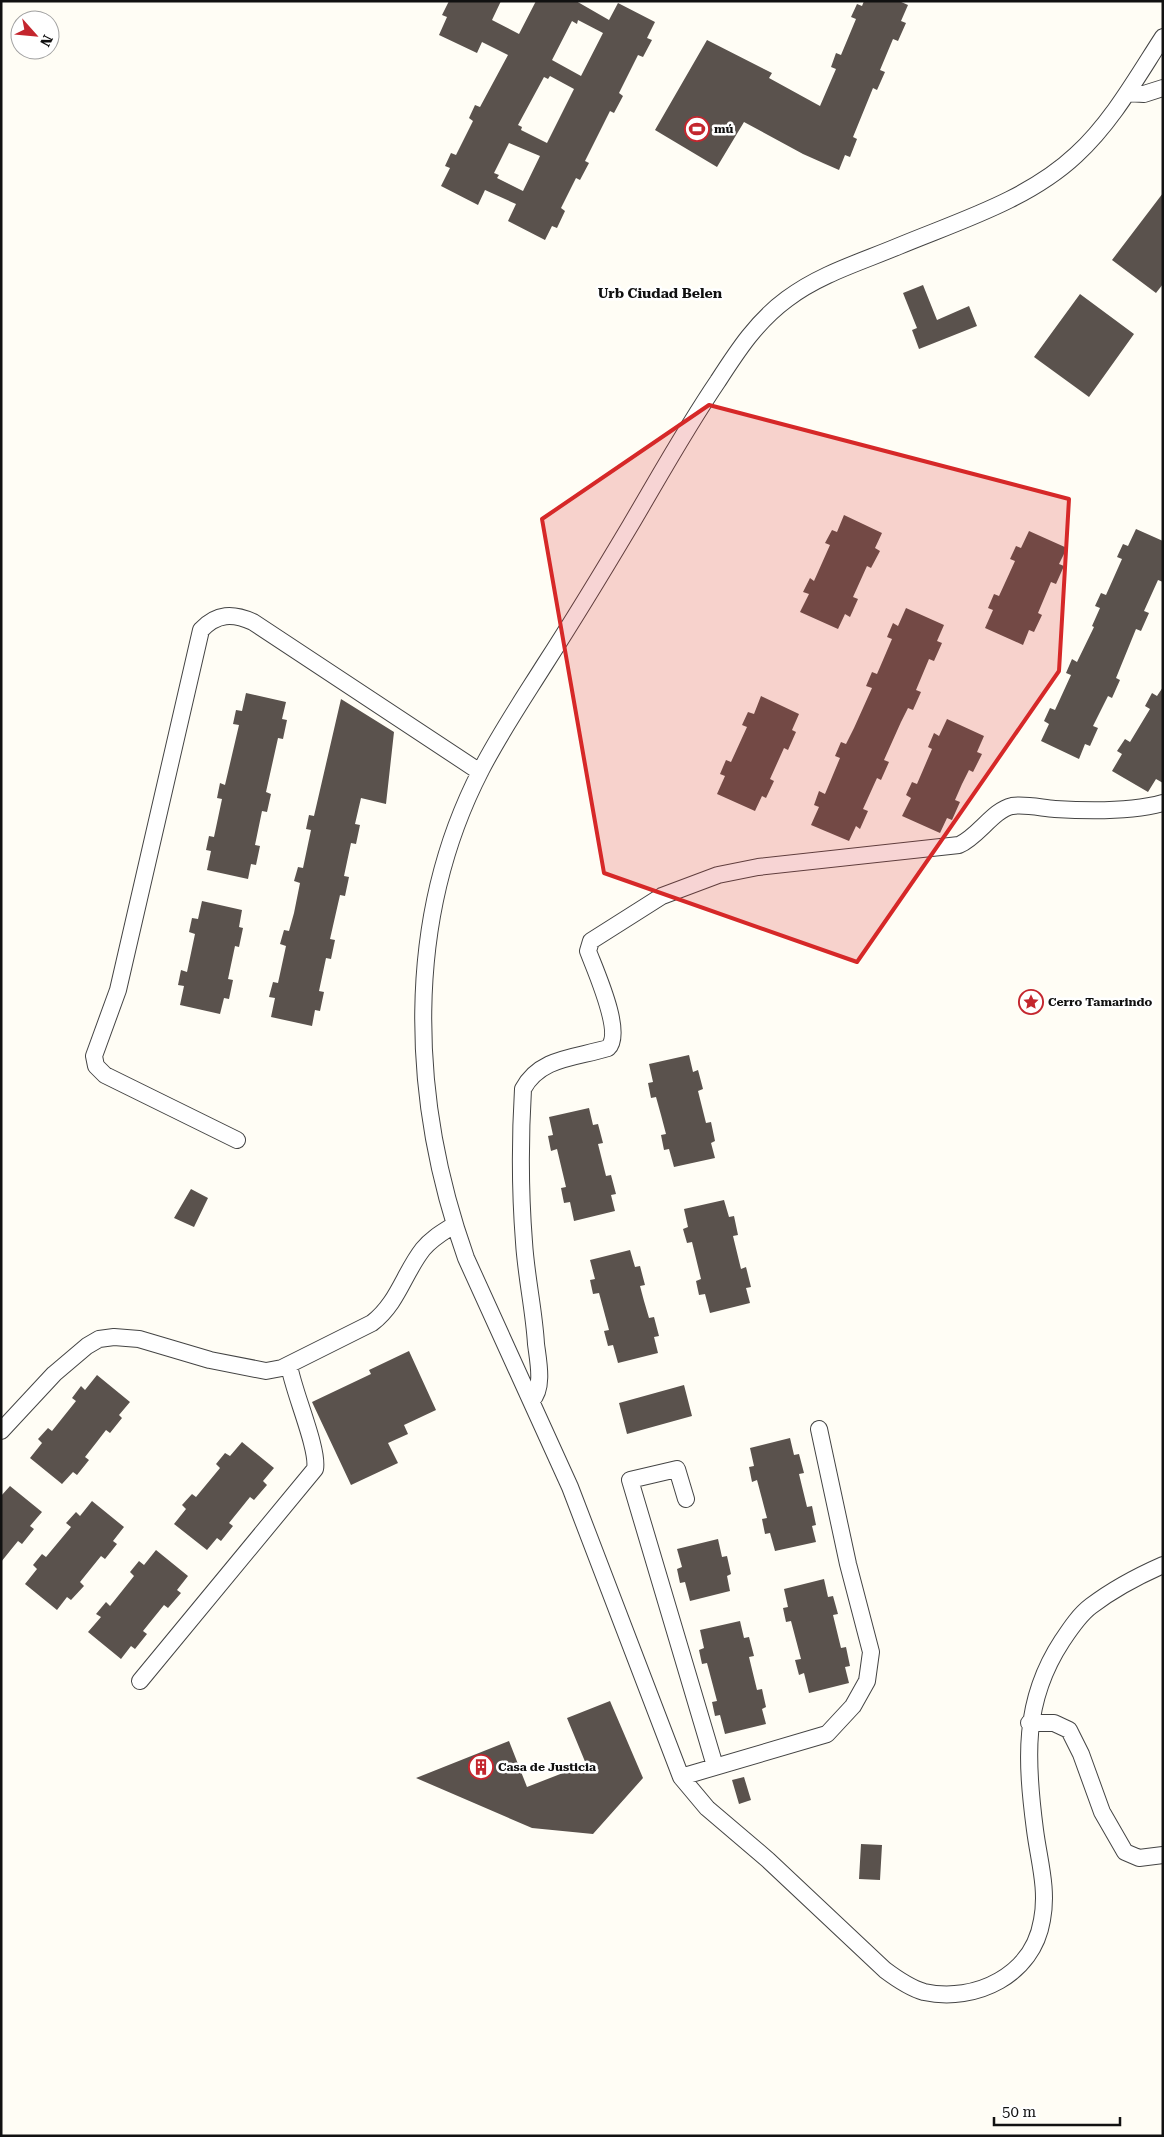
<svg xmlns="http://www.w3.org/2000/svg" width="1164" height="2137" font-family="'Roboto Serif',serif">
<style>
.building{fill:#5a524d;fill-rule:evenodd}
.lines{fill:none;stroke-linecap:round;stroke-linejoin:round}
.minor-casing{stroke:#444;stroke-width:18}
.minor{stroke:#fff;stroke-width:16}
.marked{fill:#d62828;fill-opacity:0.2;stroke:#d62828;stroke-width:4;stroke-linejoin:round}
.labels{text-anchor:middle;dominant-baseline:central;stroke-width:5;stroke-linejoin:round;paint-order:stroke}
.poi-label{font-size:12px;font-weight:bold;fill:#111;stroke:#fff;text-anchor:start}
.neighbourhood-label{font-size:14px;font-weight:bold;fill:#111;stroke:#fff}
</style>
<rect width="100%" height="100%" fill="#fffdf5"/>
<path class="building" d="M449,1H501L492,20L519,34L536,1H576L609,20L618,3L655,22L647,38L652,40L643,57L638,55L619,93L623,96L614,113L610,111L585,161L589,163L580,180L576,178L561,208L565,211L557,228L552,226L545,240L508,221L516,204L485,190L478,205L441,186L450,168L445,166L451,153L456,155L473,121L469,118L475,105L480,107L508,55L482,42L477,53L439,35L447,17L442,15ZM578,20L603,33L581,76L552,60L572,21L577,24ZM550,76L574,89L547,143L521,130L522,127L518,125L544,77L548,79ZM509,143L540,156L523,191L497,178L499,175L494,173Z
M864,1H899L908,5L901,21L906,23L898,41L893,39L880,70L885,72L877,90L873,88L853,137L857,139L850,157L845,155L839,170L803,154L744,122L717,167L655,130L707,40L772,73L769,78L820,106L836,69L831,67L836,53L841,55L856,19L851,17L857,4L862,6Z
M1163,193V284L1156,293L1112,260Z
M923,285L937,320L969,306L977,326L919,349L912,330L917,328L903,293Z
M1080,294L1134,334L1089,397L1034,357Z
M844,515L882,533L875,548L880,551L871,568L867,566L853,597L858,599L850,617L845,614L838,629L800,612L809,594L803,592L810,578L814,581L830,545L825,543L832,530L837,532Z
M1136,529L1163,541V582L1158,580L1144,611L1149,613L1141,631L1136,629L1116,678L1120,680L1112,698L1108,696L1093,726L1098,728L1090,746L1085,744L1079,759L1041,741L1049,724L1044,721L1050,708L1055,710L1071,675L1066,673L1072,659L1077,662L1094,627L1092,626L1100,608L1095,606L1101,593L1106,595L1122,559L1117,557L1123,544L1128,546Z
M1029,531L1067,548L1059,564L1064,566L1056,584L1051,582L1038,613L1042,615L1034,632L1029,630L1023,645L985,628L993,610L988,608L994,594L999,596L1015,561L1010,559L1016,546L1021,548Z
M906,608L944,625L937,641L942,643L934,661L929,659L916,690L921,692L913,710L908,708L901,722L884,760L889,762L881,780L877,778L863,809L868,811L860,829L856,826L849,841L811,825L819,807L814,805L819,791L825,794L840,758L835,756L841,742L846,744L854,728L872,688L866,686L872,672L877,674L892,639L887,637L893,623L898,626Z
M1163,687V783L1156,779L1148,792L1112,771L1122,754L1117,751L1125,739L1130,742L1150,709L1145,706L1152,693L1157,696Z
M246,693L286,702L282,719L287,720L283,739L278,738L266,792L271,794L267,812L262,811L255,845L260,846L256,865L251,864L248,879L207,870L211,851L206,850L209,836L214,837L222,799L217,798L220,783L225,785L239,725L233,724L236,710L242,711Z
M761,696L799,714L792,730L796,732L788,750L784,748L770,779L774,781L766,798L762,796L755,811L717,794L725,776L720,774L726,760L731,762L747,727L742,725L748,712L754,714Z
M341,699L394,732L386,804L361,798L355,824L360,825L356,844L351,843L344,876L349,877L345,896L340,895L330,939L335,940L331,959L326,958L319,991L324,992L320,1011L315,1010L312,1026L271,1017L275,998L269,997L273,982L278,983L286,946L280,944L284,930L289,931L294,913L300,883L294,881L298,867L303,868L311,830L306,829L309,815L314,816Z
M947,719L984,736L977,752L982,754L973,772L969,770L962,784L955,800L960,802L952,820L947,818L940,833L902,816L911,798L906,795L912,782L917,784L932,749L928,747L934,733L939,736Z
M202,901L242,910L239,927L243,928L239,947L235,946L228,979L233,980L229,999L224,998L220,1014L180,1005L184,986L178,985L181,970L187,972L195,934L189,932L192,918L198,919Z
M689,1055L693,1072L698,1070L703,1089L698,1091L706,1123L711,1122L715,1141L711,1143L715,1158L674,1167L669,1149L664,1150L661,1135L666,1134L661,1115L656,1097L651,1098L648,1083L653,1082L649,1064Z
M589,1108L593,1125L598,1124L603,1143L598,1144L606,1176L611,1175L616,1194L611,1195L615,1211L574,1221L570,1202L564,1203L561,1188L566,1187L557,1149L551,1151L548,1136L553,1135L549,1117Z
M191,1189L208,1198L194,1227L174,1218Z
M724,1200L729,1217L734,1216L738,1235L733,1236L741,1269L746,1267L751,1287L746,1288L750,1303L710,1313L705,1294L699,1295L696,1281L701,1279L692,1242L687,1243L683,1229L688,1227L684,1209Z
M630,1250L635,1267L640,1266L645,1285L640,1286L644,1301L649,1318L654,1317L659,1336L654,1337L658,1353L618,1363L613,1345L608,1346L604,1331L609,1330L599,1293L593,1294L590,1280L595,1279L590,1260Z
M409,1351L436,1410L404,1425L408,1434L388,1443L398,1463L351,1485L312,1402L371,1374L369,1370Z
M97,1375L130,1402L119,1415L122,1418L110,1433L106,1430L96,1443L85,1457L89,1460L77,1475L73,1472L62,1484L30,1458L42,1443L38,1439L48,1428L52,1431L76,1401L72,1398L81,1386L85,1390Z
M684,1385L692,1416L627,1434L619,1403Z
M790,1438L794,1455L799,1454L804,1473L799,1474L807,1507L812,1506L816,1525L812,1526L816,1542L775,1551L770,1533L765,1534L762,1519L767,1518L757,1480L752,1482L749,1467L754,1466L750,1448Z
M242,1442L274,1468L263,1481L267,1485L254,1500L250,1497L229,1523L233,1526L221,1541L217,1538L207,1550L174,1524L186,1509L182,1505L192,1494L196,1497L220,1468L216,1464L225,1453L230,1456Z
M10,1486L42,1512L30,1526L34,1529L22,1544L18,1541L1,1562V1496Z
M92,1501L124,1527L113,1541L117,1544L105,1559L101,1556L80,1582L84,1586L71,1600L67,1597L57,1610L25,1584L37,1569L33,1565L42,1554L46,1557L71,1527L66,1523L76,1512L80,1516Z
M718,1539L722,1557L727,1556L731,1574L727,1576L730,1591L690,1601L685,1582L680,1583L677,1569L682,1567L677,1549Z
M156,1550L188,1576L177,1590L181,1593L168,1608L164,1605L143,1631L147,1634L135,1649L131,1646L121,1659L88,1632L101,1617L96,1614L106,1602L110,1606L134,1576L130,1572L139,1561L144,1565Z
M824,1579L828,1597L833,1596L838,1614L833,1615L841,1648L846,1647L850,1666L845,1667L849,1683L809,1693L804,1673L799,1675L795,1660L801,1659L791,1621L786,1622L783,1608L788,1607L784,1589Z
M740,1621L744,1638L749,1637L754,1656L749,1657L757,1690L762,1689L766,1707L762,1709L766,1724L725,1734L720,1715L715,1716L712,1702L717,1701L707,1663L702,1664L699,1650L704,1648L700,1630Z
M610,1701L643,1778L593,1834L532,1828L416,1778L509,1741L527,1787L586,1764L567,1718Z
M744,1777L751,1800L739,1804L732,1780Z
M861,1844L882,1845L880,1880L859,1879Z"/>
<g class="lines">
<defs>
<path id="minor" d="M1163,37C1137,77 1112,122 1076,155C1028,200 959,221 899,246C861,262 820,274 787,299C757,321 738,350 718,381C686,428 659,477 630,526C602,573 574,619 545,664C523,699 500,733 481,770C403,921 410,1100 466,1258L570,1487L681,1777L707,1808L768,1860L885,1970C897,1979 910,1988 924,1992C976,2003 1033,1975 1042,1920C1048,1889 1039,1861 1035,1830C1026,1761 1022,1702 1062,1641C1070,1629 1079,1615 1091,1606C1112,1590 1138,1576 1163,1565
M1127,93L1144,94L1163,88
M237,1140L105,1075L96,1066L94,1056L118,990L201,630C217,613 233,613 253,622L480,772
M532,1400C544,1388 538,1360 536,1344C534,1310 526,1276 524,1242C520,1191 520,1140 523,1089C540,1057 576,1058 608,1048C624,1033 595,970 588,951L591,941L662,896L718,875L758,867L959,845C978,837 993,810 1012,806C1025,804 1042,808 1055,809C1087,811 1131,812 1163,803
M1,1431L54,1374L87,1346L99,1339L114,1337L139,1339L210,1360L266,1371L282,1368L372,1323C398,1303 404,1273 423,1249C432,1238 443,1232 454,1225
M686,1499L677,1469L630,1480L715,1766
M140,1681L315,1469C319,1449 293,1391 289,1365
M1029,1723H1054L1069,1730L1081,1754L1102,1812L1125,1852L1139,1858L1163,1855
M681,1777L827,1734L853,1706L867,1681L871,1652L848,1564L819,1429"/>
</defs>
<use href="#minor" class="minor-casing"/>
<use href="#minor" class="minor"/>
</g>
<path class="marked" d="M709,405L1069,499L1059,671L857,962L604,873L542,519Z"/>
<defs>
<symbol id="stadium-ring" viewBox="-11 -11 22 22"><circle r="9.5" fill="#fff" stroke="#c4262e" stroke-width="1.5"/><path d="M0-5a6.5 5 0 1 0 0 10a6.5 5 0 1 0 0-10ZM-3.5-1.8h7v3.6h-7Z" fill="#c4262e"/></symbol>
<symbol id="sight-ring" viewBox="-11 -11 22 22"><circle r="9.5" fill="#fff" stroke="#c4262e" stroke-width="1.5"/><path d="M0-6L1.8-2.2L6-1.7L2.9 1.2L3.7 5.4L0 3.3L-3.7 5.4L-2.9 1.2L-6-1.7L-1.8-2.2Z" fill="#c4262e"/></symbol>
<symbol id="building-ring" viewBox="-11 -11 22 22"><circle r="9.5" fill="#fff" stroke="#c4262e" stroke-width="1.5"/><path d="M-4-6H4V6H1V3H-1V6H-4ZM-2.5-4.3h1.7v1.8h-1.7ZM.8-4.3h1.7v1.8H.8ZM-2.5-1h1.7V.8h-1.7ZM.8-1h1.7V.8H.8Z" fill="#c4262e"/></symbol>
</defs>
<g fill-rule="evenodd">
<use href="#stadium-ring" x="683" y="115" width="28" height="28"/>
<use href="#sight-ring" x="1017" y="988" width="28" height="28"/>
<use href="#building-ring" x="467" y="1753" width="28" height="28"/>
</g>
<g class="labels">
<g class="poi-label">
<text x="714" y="129">mú</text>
<text x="1048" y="1002">Cerro Tamarindo</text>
<text x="498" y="1767">Casa de Justicia</text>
</g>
<g class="neighbourhood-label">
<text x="660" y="293">Urb Ciudad Belen</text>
</g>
</g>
<rect width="1164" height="2137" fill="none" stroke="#111111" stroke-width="5"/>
<g transform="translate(35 35) rotate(117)"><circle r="24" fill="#ffffff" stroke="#a0a0a0"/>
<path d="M0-4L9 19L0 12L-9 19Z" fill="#c4262e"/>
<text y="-8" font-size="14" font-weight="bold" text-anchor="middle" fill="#111111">N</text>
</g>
<path d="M994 2117v8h126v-8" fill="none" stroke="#111111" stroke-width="2.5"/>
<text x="1002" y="2117" font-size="15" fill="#111111" stroke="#ffffff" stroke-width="4" paint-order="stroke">50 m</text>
</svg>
